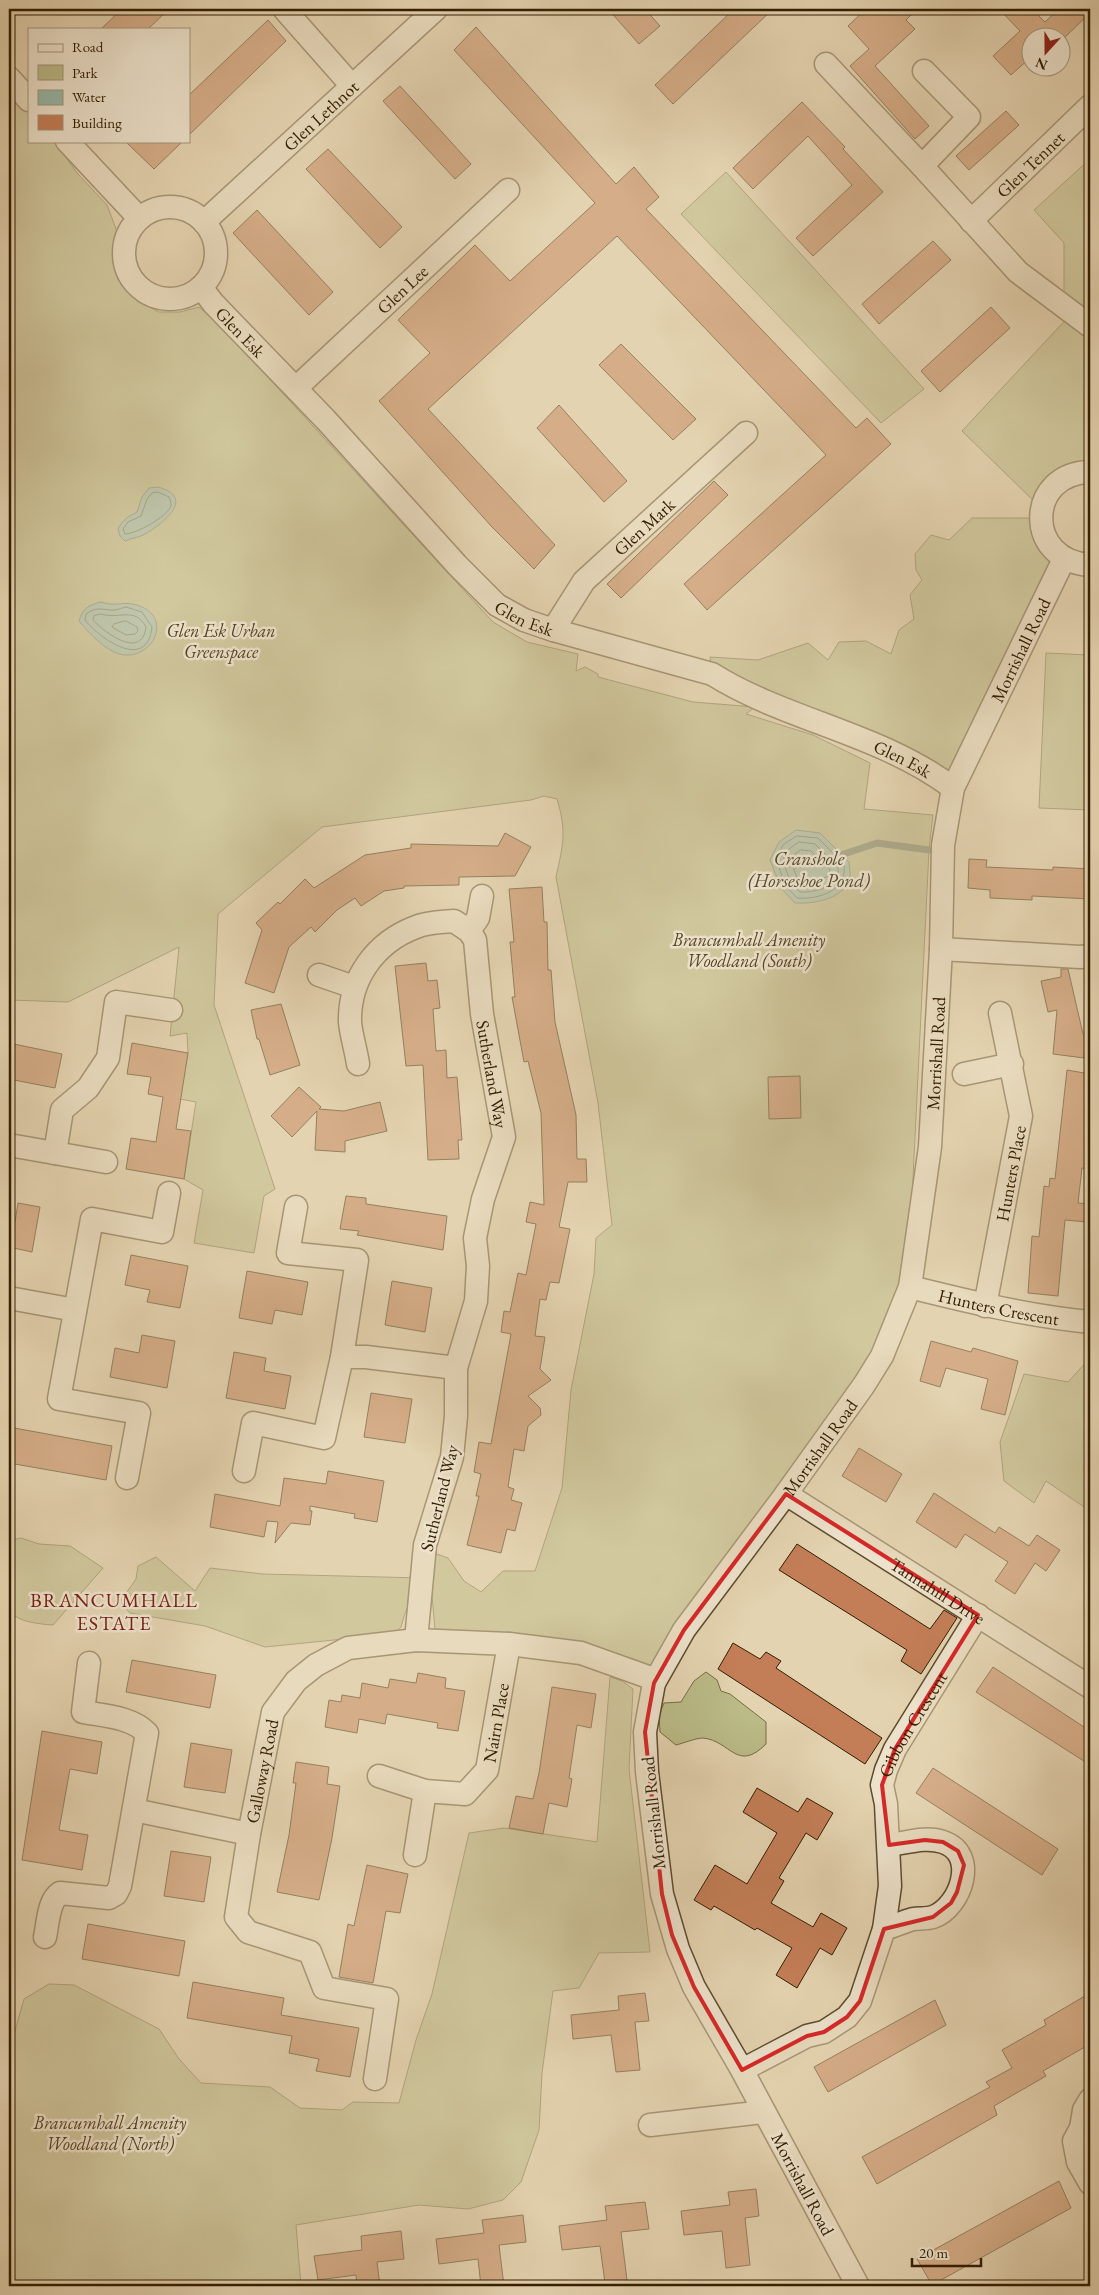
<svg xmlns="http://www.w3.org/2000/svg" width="1099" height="2295" font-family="'EB Garamond',serif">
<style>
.green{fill:#babb87;stroke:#766c44}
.water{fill:#96b8a8;stroke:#6e7a65}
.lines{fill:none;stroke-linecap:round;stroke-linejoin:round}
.shore{stroke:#646b54;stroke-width:1}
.stream{stroke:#6e7a65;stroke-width:7}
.building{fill:#c47e57;stroke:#331e00}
.minor-casing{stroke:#5f4b2c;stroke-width:25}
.minor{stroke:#ede2cc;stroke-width:22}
.marked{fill:none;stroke:#d62828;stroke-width:4;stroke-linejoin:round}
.labels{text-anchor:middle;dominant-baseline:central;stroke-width:5;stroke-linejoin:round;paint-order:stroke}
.street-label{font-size:18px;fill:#331e00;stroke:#ede2cc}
.park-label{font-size:18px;font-style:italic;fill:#554522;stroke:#ede2cc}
.water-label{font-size:19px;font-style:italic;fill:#514c32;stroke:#ede2cc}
.quarter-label{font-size:20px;letter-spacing:1px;fill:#7a1f14;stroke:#ede2cc}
</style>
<rect width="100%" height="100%" fill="#e4d3b0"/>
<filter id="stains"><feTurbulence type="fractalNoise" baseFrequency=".004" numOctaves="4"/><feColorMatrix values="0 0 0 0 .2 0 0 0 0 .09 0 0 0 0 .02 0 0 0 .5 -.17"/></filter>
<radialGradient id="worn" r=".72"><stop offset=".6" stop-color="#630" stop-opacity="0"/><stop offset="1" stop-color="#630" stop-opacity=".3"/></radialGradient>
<path class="green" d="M9,88L29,112V141H54L78,174L107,205L118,234L113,258L118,280L138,301L159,312H180L199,307L221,326L493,622L527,642L578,654L576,671L585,667L598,674V677L693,702L755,707L746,714L813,735L870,763L864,809L933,815L929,850L911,1219L893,1327L654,1683L581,1653L436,1641L428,1551L448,1558L464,1581L481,1592L503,1571H535L562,1488L571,1390L594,1274L596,1238L612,1225L598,1103L556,877C563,845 567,832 557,799L544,796L531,800L322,827L218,914L214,1005L275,1189L264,1196L254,1253L194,1243L203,1190L184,1179L196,1102L180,1099L188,1053L187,1033L170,1036L179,947L68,1002L9,1000Z
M1090,159V472L1042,509L962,431L1072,313L1064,305V243L1034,210Z
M726,172L924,389L881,423L681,214Z
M972,518H1041L1059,556L953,788L712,674L710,657L758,660L808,643L828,660L839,642L866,641L891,654L899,630L914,619L910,595L922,580L916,570L915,554L931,535L949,540Z
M1046,653L1090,655V810L1039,808Z
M1090,1358V1511L1046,1481L1034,1503L1004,1481L1000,1442L1024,1374L1068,1382Z
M21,1538L39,1544L70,1546L103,1568L53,1625C39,1624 18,1622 9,1611V1543L12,1540Z
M156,1557L195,1591L210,1568L263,1574L422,1578L405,1613L401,1627L387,1642L354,1638L265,1647L205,1626L130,1613L120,1602L136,1579L138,1566Z
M706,1672L717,1680L721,1691L730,1694L766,1722V1744C737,1773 731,1741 703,1738C696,1738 684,1743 676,1745L660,1732L659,1715L664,1703L681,1702L694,1681Z
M610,1677L622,1681L633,1689L629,1769L650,1952L599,1953L579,1988L553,1991L542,2073L539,2130L521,2182L503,2200L468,2209L419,2205L296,2225L301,2286H9V2052L24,1999L49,1984L74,1985L159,2029L179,2059L201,2083L270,2087L300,2108L342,2110L353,2102L399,2103L416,2040L432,1994L469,1833L504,1828L597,1842Z"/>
<path class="water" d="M158,487C195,497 166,521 147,533C141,537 132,538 125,541L120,536L118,529C123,519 128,517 137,512L142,497L149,488Z
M101,602C117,608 125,599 142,607C171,620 153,657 125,655C108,654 89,633 79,621C83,608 89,605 101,602Z
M796,830L820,833L849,862C849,867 851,874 850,878C843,900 813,904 795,903L781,888L770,860L779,842Z"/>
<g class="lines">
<path class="shore" d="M158,492L169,497C170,499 171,503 171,505C169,516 136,534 125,534L123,529L128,522L141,516L147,499L152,493Z
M126,607L142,612L152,627C147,672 100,639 85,620L86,614C96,607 100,609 110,610C115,611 121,608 126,607Z
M101,614C118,620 135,606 146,627C142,661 104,632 93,620L94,616Z
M126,621L137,627L138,631L135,634L126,635L112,627L114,624Z
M797,836L818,838L844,864C848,890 819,900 797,898L785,885L776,859L783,845Z
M799,842L815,844L838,867C841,886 815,893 800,892L790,882L783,860L788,850Z
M801,850L811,851L830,870L828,876L810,885L803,884L797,878L791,861L794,855Z"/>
<path class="stream" d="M841,855L877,843L929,850"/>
</g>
<path class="building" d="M122,9H169L148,29H101Z
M608,9H645L660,26L639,44Z
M734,9H773L673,104L655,85Z
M866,9H917L906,20L915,29L875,66L929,126L915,139L850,66L869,49L848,26Z
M999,9H1032L1045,22L1059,9H1090V13L1062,40V38H1032V56L1011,75L993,56L1020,31Z
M268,20L286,41L189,135V95Z
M476,27L616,184L634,167L659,197L646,209L856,428L867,418L891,444L707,610L684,584L826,455L617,236L428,409L555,545L534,569L492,527L379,401L430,353L398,320L475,245L510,281L595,203L454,50Z
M400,86L471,164L455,179L383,101Z
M802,102L845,147L843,149L883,192L813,256L796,238L852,185L808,136L753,189L733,168Z
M1006,111L1019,125L969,170L956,156Z
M125,141H183L154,169Z
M328,149L402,227L380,248L306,169Z
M257,210L333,292L309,315L233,233Z
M933,241L951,260L879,324L862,304Z
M991,307L1010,328L940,392L921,371Z
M621,344L696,419L673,440L599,365Z
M559,405L627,481L604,502L537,428Z
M714,481L728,495L621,598L607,584Z
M505,833L531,847L515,876L459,877V885L404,886V888L384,891L361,906L355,898L337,910L315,932L311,927L289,947L274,993L245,983L262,930L256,923L278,902L280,904L305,879L314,888L365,855L411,848V844L498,846Z
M969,859L987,860L986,867L1053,870V867L1090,869V899L1032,896V900L990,898V890L968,888Z
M542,887L544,922H547L548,970H551L555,1022L576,1115L577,1159H586L587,1182H568L559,1227L570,1229L559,1283L550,1282L546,1300L540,1299L535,1336L545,1337L540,1369L551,1380L528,1396L540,1408L541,1415L528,1426L524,1451L514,1449L508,1487L514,1489L511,1500L522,1503L515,1531L507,1529L501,1553L467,1545L479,1496H476L481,1474L474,1472L479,1442L491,1444L511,1334L501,1332L504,1311L510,1312L518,1273L526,1275L536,1224L526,1222L530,1202L544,1205L541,1113L528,1061L524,1062L512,997H515L510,942H514L509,889Z
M426,963L428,981L437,980L440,1008L433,1009L436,1051L446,1050L447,1078L457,1077L462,1140H458L459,1159L428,1160L423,1065L406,1066L395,966Z
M1061,969H1068L1083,1034L1086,1035L1084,1058L1053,1054L1057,1010L1048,1012L1041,981L1061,977Z
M281,1004L300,1065L270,1075L259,1039H257L251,1010Z
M9,1043L62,1054L55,1088L9,1079Z
M132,1043L188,1053L176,1129L191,1131L184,1179L126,1169L131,1138L156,1142L163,1097L148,1094L151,1077L127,1074Z
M1067,1070L1090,1074V1169L1082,1168L1078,1203L1089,1204L1087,1222L1065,1220L1058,1296L1028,1293L1032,1236L1039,1237L1044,1186L1049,1187L1050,1178L1055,1179Z
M800,1076L801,1118L769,1119L768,1077Z
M299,1087L321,1107L319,1109L344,1111L380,1102L387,1131L345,1141V1152L315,1150L317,1111L292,1137L271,1116Z
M346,1196L366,1198V1204L447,1216L443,1250L357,1235L359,1231L340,1229Z
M18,1203L40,1207L32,1252L9,1247V1221L15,1222Z
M131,1255L188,1266L180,1308L147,1302L150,1290L125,1285Z
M247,1271L308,1282L302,1315L275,1310L272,1324L239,1318Z
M392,1281L432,1288L425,1332L385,1325Z
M142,1335L175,1341L167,1388L110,1377L115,1348L139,1353Z
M931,1341L971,1352L973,1348L1018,1361L1005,1415L981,1409L988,1379L946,1368L940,1387L920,1381Z
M234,1352L266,1358L264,1371L291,1376L285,1409L226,1398Z
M371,1393L412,1399L405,1443L364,1437Z
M9,1427L112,1446L106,1480L9,1463Z
M859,1448L902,1474L886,1502L842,1476Z
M328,1471L384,1481L377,1522L354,1518L355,1514L310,1506V1511H312L310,1525L291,1523L275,1543L278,1522L267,1521L264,1537L210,1527L215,1494L280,1506L284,1478L326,1484Z
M934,1493L995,1533L999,1527L1029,1546L1037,1535L1060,1550L1046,1571L1035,1563L1015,1594L995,1581L1008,1562L965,1534L956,1548L916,1522Z
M797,1544L930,1629L944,1610L957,1618L921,1674L901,1661L907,1650L779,1570Z
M733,1643L760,1659L766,1652L781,1661L776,1668L882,1738L865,1764L718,1669Z
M132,1660L216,1675L210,1708L126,1692Z
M993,1667L1090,1731V1765L976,1692Z
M418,1673L446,1678L445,1688L465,1691L458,1731L437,1728L438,1723L387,1714L385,1724L359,1719L357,1733L325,1727L329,1700L341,1702L342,1695L360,1698L362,1683L388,1688L390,1679L416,1683Z
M552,1687L596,1694L591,1728L577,1725L569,1778L572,1779L567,1807L549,1803L543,1834L509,1828L516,1796L533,1799L539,1773Z
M42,1731L102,1742L97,1774L70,1769L59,1830L88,1835L82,1870L22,1860Z
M191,1743L232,1750L225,1793L184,1787Z
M296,1762L329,1767L327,1784L340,1786L332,1838L319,1900L277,1892L289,1835L296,1783H293Z
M933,1768L1058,1849L1042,1875L916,1793Z
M757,1788L798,1812L807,1798L833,1813L817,1840L806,1833L779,1878L784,1881L771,1903L813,1927L821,1913L847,1928L832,1955L820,1948L797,1988L776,1975L792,1948L757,1928L755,1930L714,1906L711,1910L694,1900L715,1865L747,1884L777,1833L743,1812Z
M171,1851L211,1857L204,1902L164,1896Z
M367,1865L408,1874L400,1913L386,1911L373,1983L339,1977L348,1924L354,1926Z
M88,1924L185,1941L179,1976L82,1959Z
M193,1982L284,1998L281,2015L359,2028L350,2077L316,2071L319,2059L289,2053L292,2036L187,2018Z
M645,1993L649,2021L635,2022L640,2070L616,2072L611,2035L573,2039L571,2015L619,2010L618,1996Z
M1090,1993V2044L1043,2071L1046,2076L994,2106L997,2115L877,2184L862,2157L990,2087L986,2082L1012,2068L1002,2050L1046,2025L1044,2020Z
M935,2000L946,2025L828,2092L814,2067Z
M1059,2181L1071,2208L932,2285L917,2259Z
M756,2189L759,2216L745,2218L750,2265L726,2268L722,2231L684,2235L681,2211L730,2205L728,2192Z
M645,2202L649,2229L621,2232L627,2280L605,2283L600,2246L562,2250L559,2226L607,2220L605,2206Z
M523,2215L526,2242L499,2245L504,2286H481L478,2259L439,2264L436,2239L484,2233L482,2220Z
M401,2231L404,2259L377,2262L380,2286H357L356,2275L318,2280L314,2256L362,2250L361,2236Z"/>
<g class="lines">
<defs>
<g id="minor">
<path d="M284,9L352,86"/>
<path d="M826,64L922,166L1018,272L1090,326"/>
<path d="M9,78L29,100"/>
<path d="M67,141L139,218"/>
<path d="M922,166L969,117L924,71"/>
<circle cx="170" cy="253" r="46"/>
<path id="s1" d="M971,221L1090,106"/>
<path id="s2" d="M204,222L436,9"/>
<path id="s3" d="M201,287L213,303L326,420L457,565L497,605L524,620L553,630L712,674C787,721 880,733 953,788"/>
<path id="s4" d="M296,388L508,190"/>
<path d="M1090,472C1026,473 1024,561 1090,565"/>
<path id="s5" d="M553,630L584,581L746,433"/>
<path d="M469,931L478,918L482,896"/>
<path d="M941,949L1080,957L1090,956"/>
<path d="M319,975L354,987"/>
<path id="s6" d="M358,1064C356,1050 351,1035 350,1022C349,978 376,942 416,927C427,922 442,922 454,921L469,931L475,940L482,1014L504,1137L483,1199L475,1238L478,1266L476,1301L456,1368V1416L452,1457L425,1545L416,1640"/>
<path d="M964,1074L1012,1064"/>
<path d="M9,1145L106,1162"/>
<path d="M55,1153L62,1110L88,1088L108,1058L116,1002L171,1010"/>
<path d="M296,1207L288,1253L357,1260L342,1357"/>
<path id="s7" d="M910,1287C970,1302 1029,1316 1090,1322"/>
<path d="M9,1298L75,1310"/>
<path id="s8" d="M985,1306L1021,1116L1000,1013"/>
<path d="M244,1471L253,1423L324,1438L342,1357H366L456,1368"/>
<path d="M127,1478L139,1413L59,1399L92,1219L162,1232L169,1193"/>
<path id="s9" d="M786,1494L1090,1687"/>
<path id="s10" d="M379,1776L425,1791L465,1794L487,1770L509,1644"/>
<path d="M134,1810L249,1834"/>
<path d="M415,1855L425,1791"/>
<path d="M884,1929C894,1926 903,1922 913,1919C919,1918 927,1919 933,1917C961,1907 979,1854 943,1842C926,1836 906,1843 889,1845"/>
<path d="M45,1937C48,1924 48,1901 60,1893L109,1898L116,1894L120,1886L147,1733C131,1717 105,1716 83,1712L89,1663"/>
<path id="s11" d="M742,2070L807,2036L824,2032L847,2017L860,2001L884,1929L890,1886L886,1804L882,1785L886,1770L895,1749L978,1615"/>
<path id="s12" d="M375,2079L387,1999L324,1988L310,1952L248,1932L236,1917L249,1834L273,1712L296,1681L316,1665L348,1648L416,1640L509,1644L581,1653L651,1678L654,1683"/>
<path d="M1090,2100L1084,2110L1081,2128L1074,2141L1078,2162L1090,2183"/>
<path d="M650,2125L764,2112"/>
<path id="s13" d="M858,2286L742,2070L694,1987L678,1949L662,1894L647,1772L645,1732L654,1683L684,1630L786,1494L864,1385L882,1356L910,1287L930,1147L941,949L943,845L953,788L1064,559"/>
</g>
</defs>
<use href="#minor" class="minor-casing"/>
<use href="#minor" class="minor"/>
</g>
<path d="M0 0H1099V2295H0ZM786,1494L978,1615L895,1749L882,1785L889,1845L925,1840L943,1842L958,1851L964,1865L957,1892L951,1903L933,1917L884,1929L860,2001L847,2017L824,2032L807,2036L742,2070L694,1987L672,1935L662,1894L645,1732L654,1683L684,1630Z" fill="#e4d3b0" fill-opacity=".55" fill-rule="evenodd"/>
<path class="marked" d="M786,1494L978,1615L895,1749L882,1785L889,1845L925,1840L943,1842L958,1851L964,1865L957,1892L951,1903L933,1917L884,1929L860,2001L847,2017L824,2032L807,2036L742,2070L694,1987L672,1935L662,1894L645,1732L654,1683L684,1630Z"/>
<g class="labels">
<g class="street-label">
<text stroke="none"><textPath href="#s2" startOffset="158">Glen Lethnot</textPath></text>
<text stroke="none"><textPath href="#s1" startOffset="82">Glen Tennet</textPath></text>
<text stroke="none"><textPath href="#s4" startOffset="145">Glen Lee</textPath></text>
<text stroke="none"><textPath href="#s3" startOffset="60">Glen Esk</textPath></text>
<text stroke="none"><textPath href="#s5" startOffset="139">Glen Mark</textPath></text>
<text stroke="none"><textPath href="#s3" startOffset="465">Glen Esk</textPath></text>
<text stroke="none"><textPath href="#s13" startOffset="1781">Morrishall Road</textPath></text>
<text stroke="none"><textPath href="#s3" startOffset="870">Glen Esk</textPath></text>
<text stroke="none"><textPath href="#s13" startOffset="1361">Morrishall Road</textPath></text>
<text stroke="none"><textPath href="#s6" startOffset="369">Sutherland Way</textPath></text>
<text stroke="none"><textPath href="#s8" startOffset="135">Hunters Place</textPath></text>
<text stroke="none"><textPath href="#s7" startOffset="91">Hunters Crescent</textPath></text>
<text stroke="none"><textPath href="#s13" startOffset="941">Morrishall Road</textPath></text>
<text transform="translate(439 1498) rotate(-76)">Sutherland Way</text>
<text stroke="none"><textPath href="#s9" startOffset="180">Tannahill Drive</textPath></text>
<text stroke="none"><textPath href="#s10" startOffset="169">Nairn Place</textPath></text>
<text stroke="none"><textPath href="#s11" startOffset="428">Gibbon Crescent</textPath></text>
<text stroke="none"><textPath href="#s12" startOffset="416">Galloway Road</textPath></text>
<text transform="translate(653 1813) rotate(-96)">Morrishall Road</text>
<text transform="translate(803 2184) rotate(62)">Morrishall Road</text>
</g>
<g class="park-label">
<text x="221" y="630">Glen Esk Urban<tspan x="221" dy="21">Greenspace</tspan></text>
<text x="749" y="939">Brancumhall Amenity<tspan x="749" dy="21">Woodland (South)</tspan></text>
<text x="110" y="2122">Brancumhall Amenity<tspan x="110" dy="21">Woodland (North)</tspan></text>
</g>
<g class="water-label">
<text x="809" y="858">Cranshole<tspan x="809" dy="22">(Horseshoe Pond)</tspan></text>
</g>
<g class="quarter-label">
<text x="114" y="1600">BRANCUMHALL<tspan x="114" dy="23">ESTATE</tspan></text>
</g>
</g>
<rect width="1099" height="2295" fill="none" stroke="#e4d3b0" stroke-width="30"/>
<rect x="10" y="10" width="1079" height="2275" fill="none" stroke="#331e00" stroke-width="2.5"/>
<rect x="15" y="15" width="1069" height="2265" fill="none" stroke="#331e00"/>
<rect x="28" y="28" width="162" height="115" fill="#ede2cc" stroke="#a3947a"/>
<rect x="38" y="44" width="25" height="8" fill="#ede2cc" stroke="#a3947a"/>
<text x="72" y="52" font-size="15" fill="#331e00">Road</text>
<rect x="38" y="65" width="25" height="15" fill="#babb87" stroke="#a3947a"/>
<text x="72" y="78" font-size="15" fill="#331e00">Park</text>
<rect x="38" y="90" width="25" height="15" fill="#96b8a8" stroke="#a3947a"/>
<text x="72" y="102" font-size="15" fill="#331e00">Water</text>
<rect x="38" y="115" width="25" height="15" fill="#c47e57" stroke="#a3947a"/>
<text x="72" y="128" font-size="15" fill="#331e00">Building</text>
<g transform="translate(1046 52) rotate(201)"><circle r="24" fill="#ede2cc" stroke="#a3947a"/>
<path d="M0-4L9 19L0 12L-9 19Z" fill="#8f2418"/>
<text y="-8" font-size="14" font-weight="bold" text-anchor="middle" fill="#331e00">N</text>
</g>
<path d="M912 2258v8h69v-8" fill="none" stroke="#331e00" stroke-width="2.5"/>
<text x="919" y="2258" font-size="15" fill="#331e00" stroke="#ede2cc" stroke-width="4" paint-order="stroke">20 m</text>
<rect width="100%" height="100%" filter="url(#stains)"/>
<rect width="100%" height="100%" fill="url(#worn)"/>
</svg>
